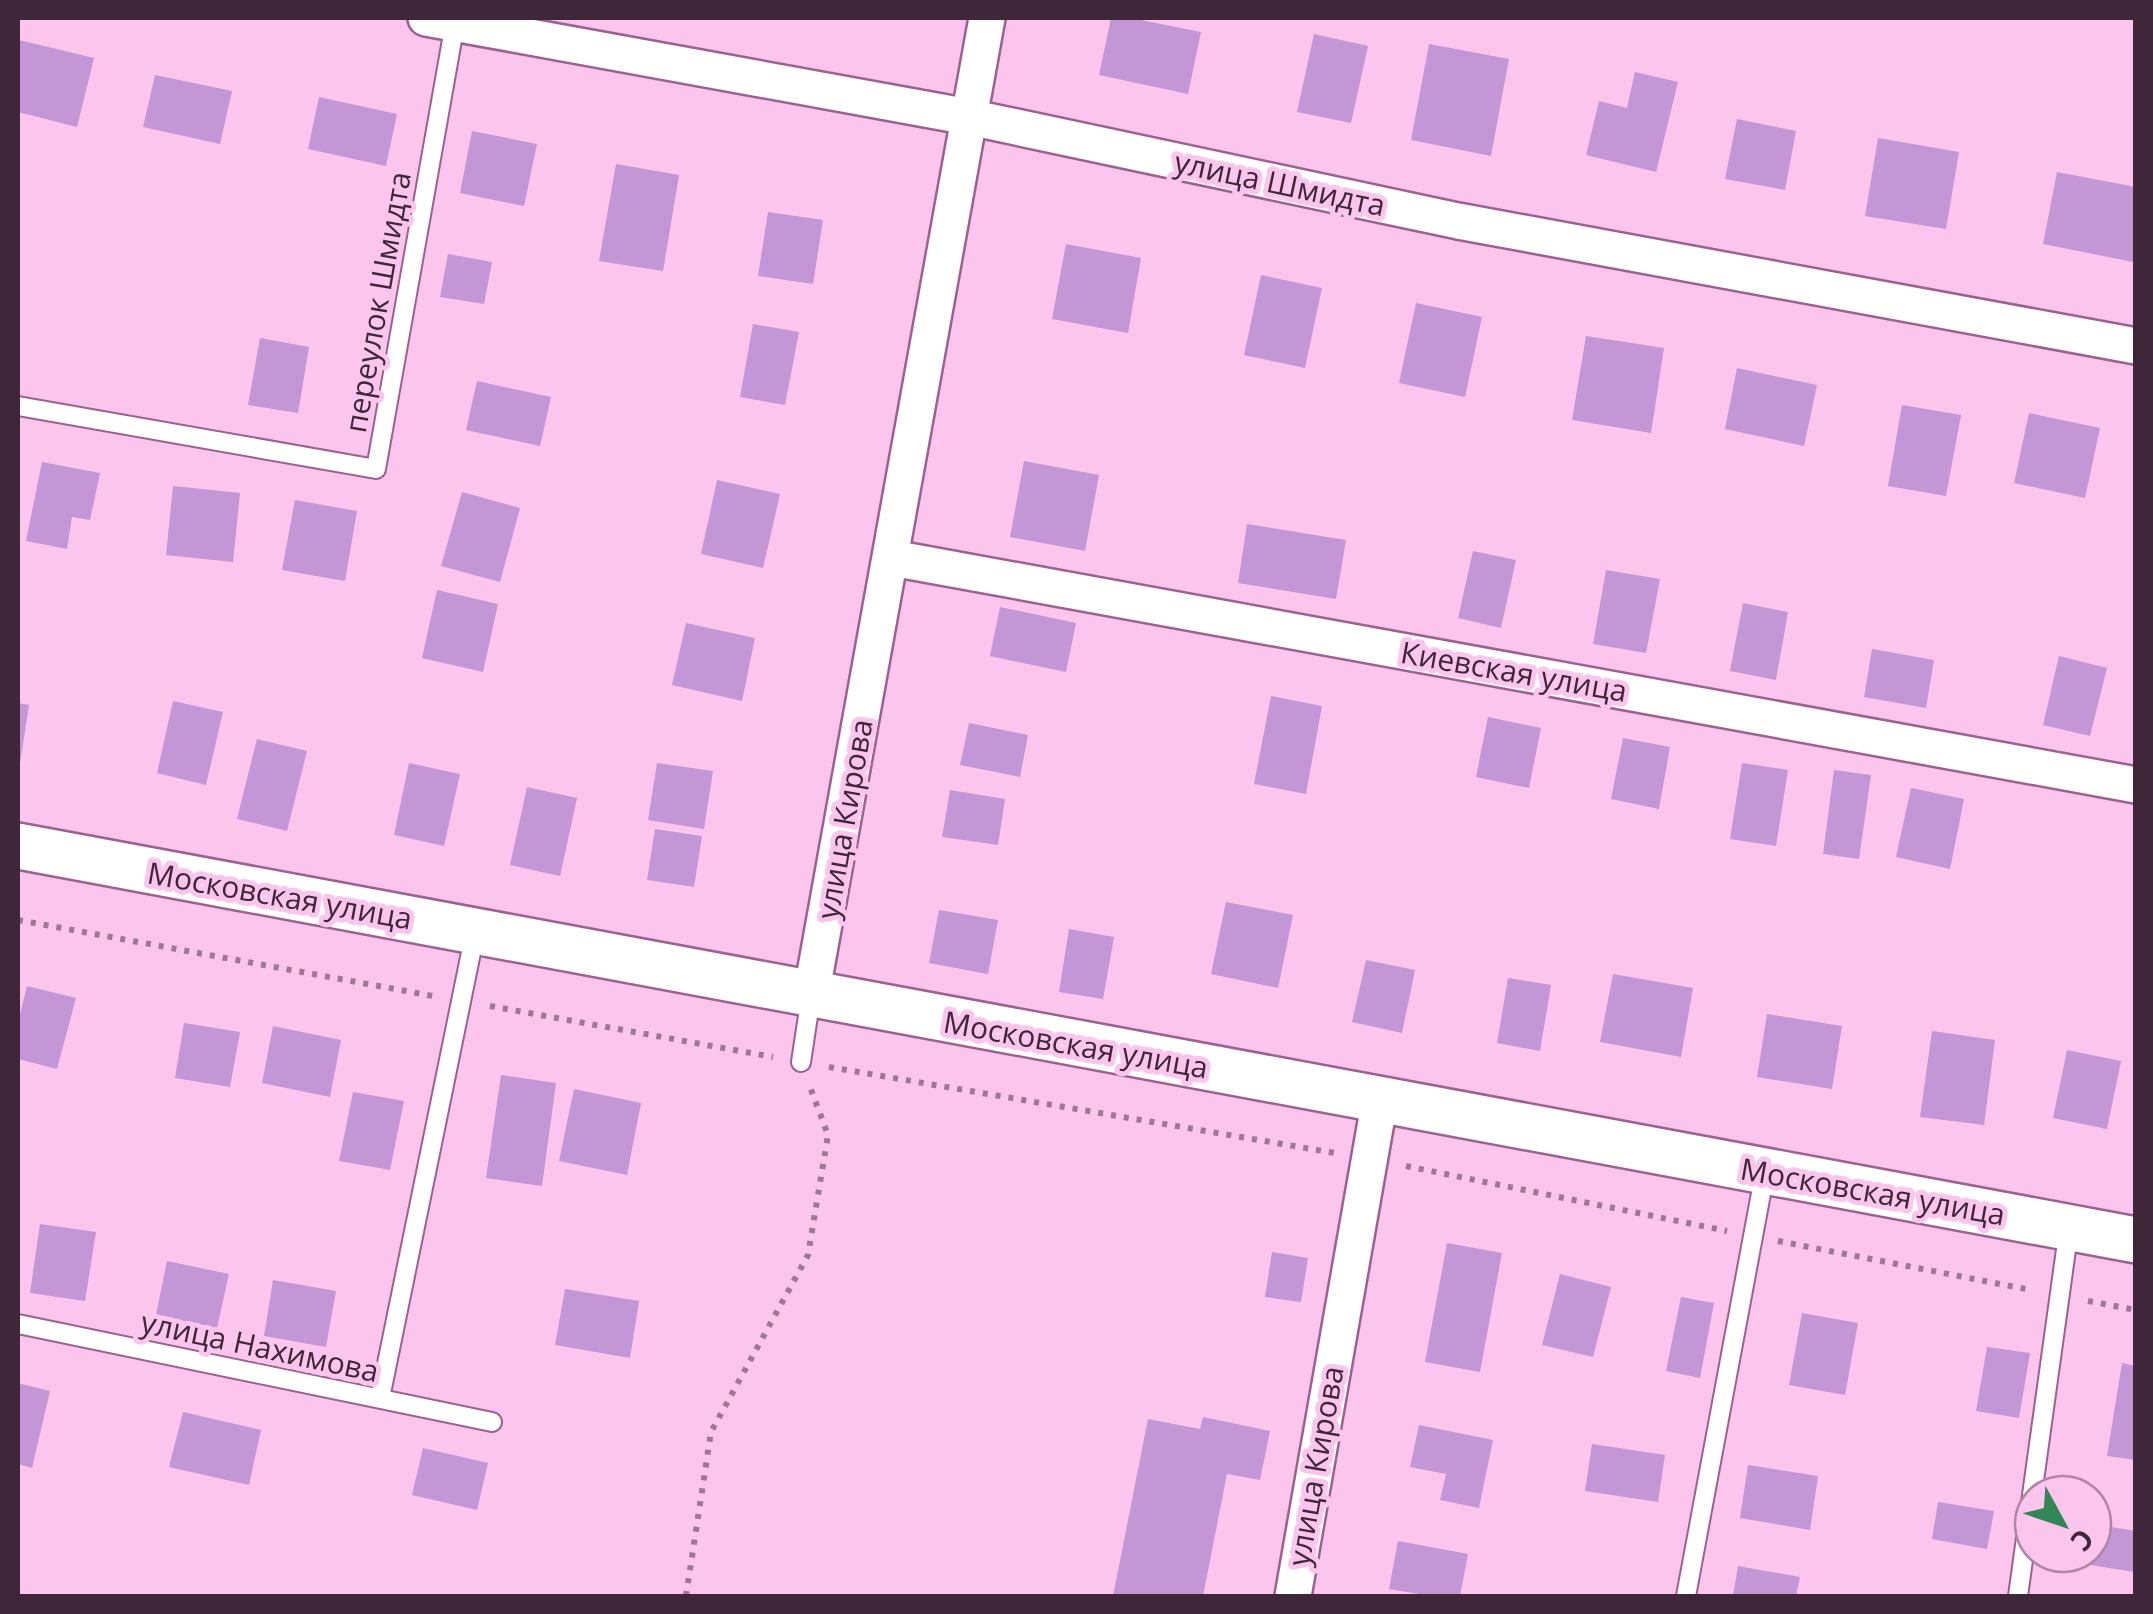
<svg xmlns="http://www.w3.org/2000/svg" width="2153" height="1614" font-family="'Open Sans',sans-serif">
<style>
.building{fill:#c397d5}
.lines{fill:none;stroke-linecap:round;stroke-linejoin:round}
.service-casing{stroke:#9d618f;stroke-width:22}
.minor-casing{stroke:#9d618f;stroke-width:40}
.tertiary-casing{stroke:#9d618f;stroke-width:50}
.path{stroke:#9f7795;stroke-width:6;stroke-dasharray:5 8;stroke-linecap:butt}
.service{stroke:#fff;stroke-width:18}
.minor{stroke:#fff;stroke-width:35}
.tertiary{stroke:#fff;stroke-width:45}
.labels{text-anchor:middle;dominant-baseline:central;stroke-width:10;stroke-linejoin:round;paint-order:stroke}
.street-label{font-size:30px;fill:#3f2639;stroke:#fbc5ed}
</style>
<rect width="100%" height="100%" fill="#fbc5ed"/>
<path class="building" d="M1111,18H1131L1201,32L1188,94L1099,75Z
M1314,34L1368,46L1351,123L1297,112Z
M19,40L94,58L77,127L18,112Z
M1429,44L1509,59L1491,156L1411,140Z
M1635,72L1678,82L1656,172L1586,155L1599,101L1627,108Z
M155,75L232,91L220,144L143,127Z
M319,97L397,114L386,166L308,149Z
M1737,119L1796,131L1785,190L1725,179Z
M472,131L537,144L524,206L460,193Z
M1878,138L1959,152L1946,229L1865,216Z
M616,164L679,175L663,271L599,261Z
M2057,172L2136,187L2133,262L2043,244Z
M768,212L823,220L813,284L758,276Z
M1066,244L1141,258L1128,333L1052,319Z
M448,254L492,262L484,304L440,297Z
M1261,275L1322,288L1305,368L1244,355Z
M1416,303L1482,317L1465,397L1399,383Z
M753,324L799,332L785,405L740,397Z
M1586,336L1664,348L1651,433L1572,420Z
M260,338L309,347L298,413L248,405Z
M1737,368L1817,385L1804,446L1725,429Z
M477,381L551,397L540,446L466,430Z
M1902,405L1961,415L1946,496L1888,486Z
M2029,413L2100,428L2085,498L2014,483Z
M1024,461L1099,475L1085,551L1010,537Z
M42,462L100,473L90,520L72,517L67,549L26,541Z
M717,480L780,494L763,568L701,554Z
M173,486L240,493L233,562L166,555Z
M462,492L520,508L500,582L441,566Z
M295,500L357,511L345,581L282,570Z
M1247,524L1346,540L1336,599L1238,583Z
M1473,551L1516,560L1501,628L1458,618Z
M1606,570L1660,579L1646,653L1593,644Z
M437,590L498,604L483,672L422,658Z
M1743,603L1788,612L1776,680L1730,671Z
M1000,607L1076,623L1066,672L990,656Z
M686,623L755,638L742,701L672,685Z
M1872,649L1934,660L1926,708L1864,697Z
M2059,656L2107,668L2090,736L2043,725Z
M1271,696L1322,706L1306,794L1254,784Z
M173,701L223,712L206,785L157,773Z
M18,703L29,705L20,763H18Z
M1488,717L1541,728L1529,788L1476,777Z
M969,723L1028,735L1020,777L960,765Z
M1623,738L1670,747L1659,809L1611,799Z
M257,739L307,751L287,831L237,819Z
M409,763L460,774L444,846L394,835Z
M657,763L713,771L704,829L648,820Z
M1742,763L1788,770L1776,846L1730,839Z
M1834,770L1871,775L1859,859L1823,854Z
M527,787L577,798L560,876L510,865Z
M1911,788L1964,799L1950,869L1896,857Z
M950,790L1005,799L998,845L942,837Z
M655,829L702,836L694,887L647,880Z
M1226,902L1293,915L1278,988L1211,974Z
M939,910L998,920L988,974L929,963Z
M1069,929L1114,937L1103,999L1059,992Z
M1366,960L1415,970L1402,1033L1352,1022Z
M1613,974L1693,988L1681,1057L1600,1042Z
M1508,978L1551,985L1540,1051L1497,1043Z
M27,986L76,998L57,1069L18,1059V1023Z
M1767,1014L1842,1026L1832,1089L1757,1077Z
M184,1023L240,1032L230,1087L175,1078Z
M273,1026L341,1040L330,1097L262,1083Z
M1932,1031L1995,1040L1984,1125L1920,1117Z
M2067,1050L2121,1061L2107,1129L2053,1118Z
M501,1075L556,1083L542,1186L486,1178Z
M574,1089L641,1103L627,1175L559,1161Z
M353,1092L404,1101L390,1170L339,1161Z
M40,1224L96,1232L85,1301L30,1293Z
M1447,1243L1502,1253L1480,1372L1425,1362Z
M1272,1252L1308,1258L1301,1302L1265,1297Z
M167,1261L229,1274L217,1328L156,1315Z
M1560,1274L1611,1287L1593,1357L1542,1345Z
M273,1280L336,1291L326,1347L264,1336Z
M565,1289L639,1301L630,1358L555,1345Z
M1681,1297L1714,1303L1700,1378L1666,1371Z
M1802,1313L1858,1323L1845,1395L1789,1385Z
M1987,1347L2030,1353L2019,1418L1976,1411Z
M2122,1363L2136,1366V1460L2107,1456Z
M18,1383L50,1391L32,1468L18,1464Z
M183,1412L261,1430L249,1485L169,1467Z
M1203,1417L1270,1431L1260,1480L1227,1474L1203,1596H1113L1148,1419L1200,1429Z
M1419,1425L1493,1440L1479,1508L1440,1500L1446,1474L1410,1467Z
M1592,1444L1665,1455L1658,1502L1585,1491Z
M423,1448L488,1463L477,1510L412,1495Z
M1748,1465L1818,1476L1810,1530L1740,1518Z
M1938,1502L1994,1511L1987,1549L1932,1539Z
M2093,1524L2136,1531L2134,1572L2078,1563L2079,1554H2093Z
M1398,1541L1468,1554L1460,1596H1431L1389,1589Z
M1738,1566L1800,1577L1796,1596H1733Z"/>
<g class="lines">
<defs>
<path id="service" d="M18,406L376,469L455,23
M801,1062L811,996
M18,1324L492,1422
M380,1398L475,933
M1686,1596L1765,1172
M2018,1596L2069,1228"/>
<path id="minor" d="M426,18L969,117L1458,221L2136,346
M892,558L2136,785
M811,996L987,18
M1293,1596L1380,1099"/>
<path id="tertiary" d="M18,846L2136,1240"/>
</defs>
<use href="#service" class="service-casing"/>
<use href="#minor" class="minor-casing"/>
<use href="#tertiary" class="tertiary-casing"/>
<path class="path" d="M18,920L433,996
M490,1006L773,1057
M829,1067L1335,1153
M1406,1166L1727,1231
M1778,1241L2031,1290
M2088,1301L2136,1310
M686,1596L711,1432L808,1255L828,1135L810,1087"/>
<use href="#service" class="service"/>
<use href="#minor" class="minor"/>
<use href="#tertiary" class="tertiary"/>
</g>
<g class="labels">
<g class="street-label">
<text transform="translate(1280 183) rotate(12)">улица Шмидта</text>
<text transform="translate(377 302) rotate(-80)">переулок Шмидта</text>
<text transform="translate(1514 671) rotate(10)">Киевская улица</text>
<text transform="translate(844 819) rotate(-80)">улица Кирова</text>
<text transform="translate(280 895) rotate(10)">Московская улица</text>
<text transform="translate(1076 1044) rotate(10)">Московская улица</text>
<text transform="translate(1873 1191) rotate(10)">Московская улица</text>
<text transform="translate(260 1346) rotate(12)">улица Нахимова</text>
<text transform="translate(1315 1466) rotate(-80)">улица Кирова</text>
</g>
</g>
<rect width="2153" height="1614" fill="none" stroke="#3f2639" stroke-width="40"/>
<g transform="translate(2063 1524) rotate(130)"><circle r="48" fill="#fbc5ed" stroke="#b085a5" stroke-width="2.5"/>
<path d="M0-8L18 38L0 25L-18 38Z" fill="#338657"/>
<text y="-15" font-size="28" font-weight="bold" text-anchor="middle" fill="#3f2639">С</text>
</g>
</svg>
